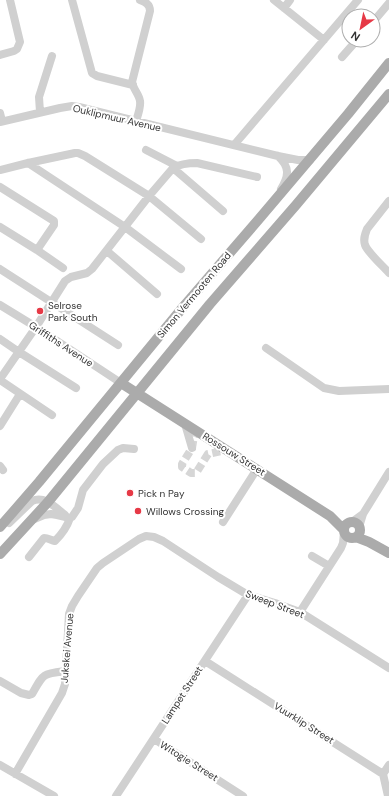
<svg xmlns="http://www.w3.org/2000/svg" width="389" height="796" font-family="'DM Sans',sans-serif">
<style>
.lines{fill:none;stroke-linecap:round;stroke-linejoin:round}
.minor-tunnel{stroke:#d6d6d6;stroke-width:8;stroke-dasharray:8 4;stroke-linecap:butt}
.minor{stroke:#d0d0d0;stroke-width:8}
.major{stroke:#ababab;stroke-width:10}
.poi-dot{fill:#e63946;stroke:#fff;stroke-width:1.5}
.labels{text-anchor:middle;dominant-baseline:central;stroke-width:4;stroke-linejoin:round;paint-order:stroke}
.street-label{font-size:10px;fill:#333;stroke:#fff}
.poi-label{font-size:10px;fill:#333;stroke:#fff;text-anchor:start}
</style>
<rect width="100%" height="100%" fill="#fff"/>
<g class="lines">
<path class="minor-tunnel" d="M200,433L195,434L194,436L192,448L182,464V467L191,473H196L208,454L227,450"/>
<path class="minor" d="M72,0L92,73L97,76L133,85
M274,0L324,40
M284,8L290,0
M373,22L389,3
M0,55L14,51L17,49L20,42L10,0
M342,57L357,40
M40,112L39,97L52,56
M0,113L2,121
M136,121C138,115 141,107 140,101C139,94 133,89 132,82L150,11C150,4 145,2 140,0
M0,122L60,108L72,106L79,107L278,156L298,160H310
M234,145L358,0
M146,150L177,166
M278,156C290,167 289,176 281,189
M28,163L125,227L181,269
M173,168L223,211
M0,170L28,163L75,153H78L85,156L149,196L201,239
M0,187L54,221V225L37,250
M389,201L367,229C365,234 363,239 365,245C368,253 383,266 389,273
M0,227L37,250L63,268
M107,251L157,294
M0,269L118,345
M0,305L36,327L121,383
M0,339L19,352L76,388
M266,348L324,388L339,391L389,389
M0,379L36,327L65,281L71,277L87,273L92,269L149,196L173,168C180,164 189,163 197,163L257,177
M0,380L52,415
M185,424L192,448
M0,426L20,394
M0,466L3,470
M32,520L44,515L51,514L57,515L70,518L72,517L78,508L83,490L103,464L118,450L123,448L134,449
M223,522L257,469
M352,522L363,514
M9,523L32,501C45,495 56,508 65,515
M359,527L363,514L389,472
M312,556L329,566
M29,557L44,538C48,538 51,540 55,541C62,534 67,527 70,518
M300,612L341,548L343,543L344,532
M205,661L383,774L388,796
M0,681L21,693L29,695L32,694C44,673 42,674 66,671
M154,739L243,796
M0,765L54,796
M15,774L62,693L65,684L69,614L72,606L78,596L97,568L103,563L139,539L146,536L154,537L163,541L218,577L248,595L275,603L300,612L389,668
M383,774L389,765
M116,796L248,595"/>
<path class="major" d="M121,383L330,516L344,530
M344 530a8 8 0 1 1 16 0a8 8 0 1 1-16 0Z
M0,527L39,482L184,306L259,219L348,114L389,63
M356,537L369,542L389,553
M0,554L48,502L210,304L296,205L389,94"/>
</g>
<g class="poi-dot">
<circle cx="40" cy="311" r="4"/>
<circle cx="130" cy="493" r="4"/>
<circle cx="138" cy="511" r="4"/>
</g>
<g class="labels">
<g class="street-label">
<text transform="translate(117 118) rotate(13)">Ouklipmuur Avenue</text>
<text transform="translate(194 295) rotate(-50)">Simon Vermooten Road</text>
<text transform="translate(61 344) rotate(33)">Griffiths Avenue</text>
<text transform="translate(234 454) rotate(32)">Rossouw Street</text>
<text transform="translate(275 604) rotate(21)">Sweep Street</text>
<text transform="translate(67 648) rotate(-85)">Jukskei Avenue</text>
<text transform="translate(182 695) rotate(-57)">Lampet Street</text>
<text transform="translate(304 723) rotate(32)">Vuurklip Street</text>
<text transform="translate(189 761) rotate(32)">Witogie Street</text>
</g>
<g class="poi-label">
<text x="48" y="305">Selrose<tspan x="48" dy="12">Park South</tspan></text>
<text x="138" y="493">Pick n Pay</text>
<text x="146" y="511">Willows Crossing</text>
</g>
</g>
<g transform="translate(361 28) rotate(213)"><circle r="19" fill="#ffffff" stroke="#adadad"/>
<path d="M0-3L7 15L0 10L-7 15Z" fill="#e63946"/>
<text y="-6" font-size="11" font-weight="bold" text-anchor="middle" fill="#333333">N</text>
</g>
</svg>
